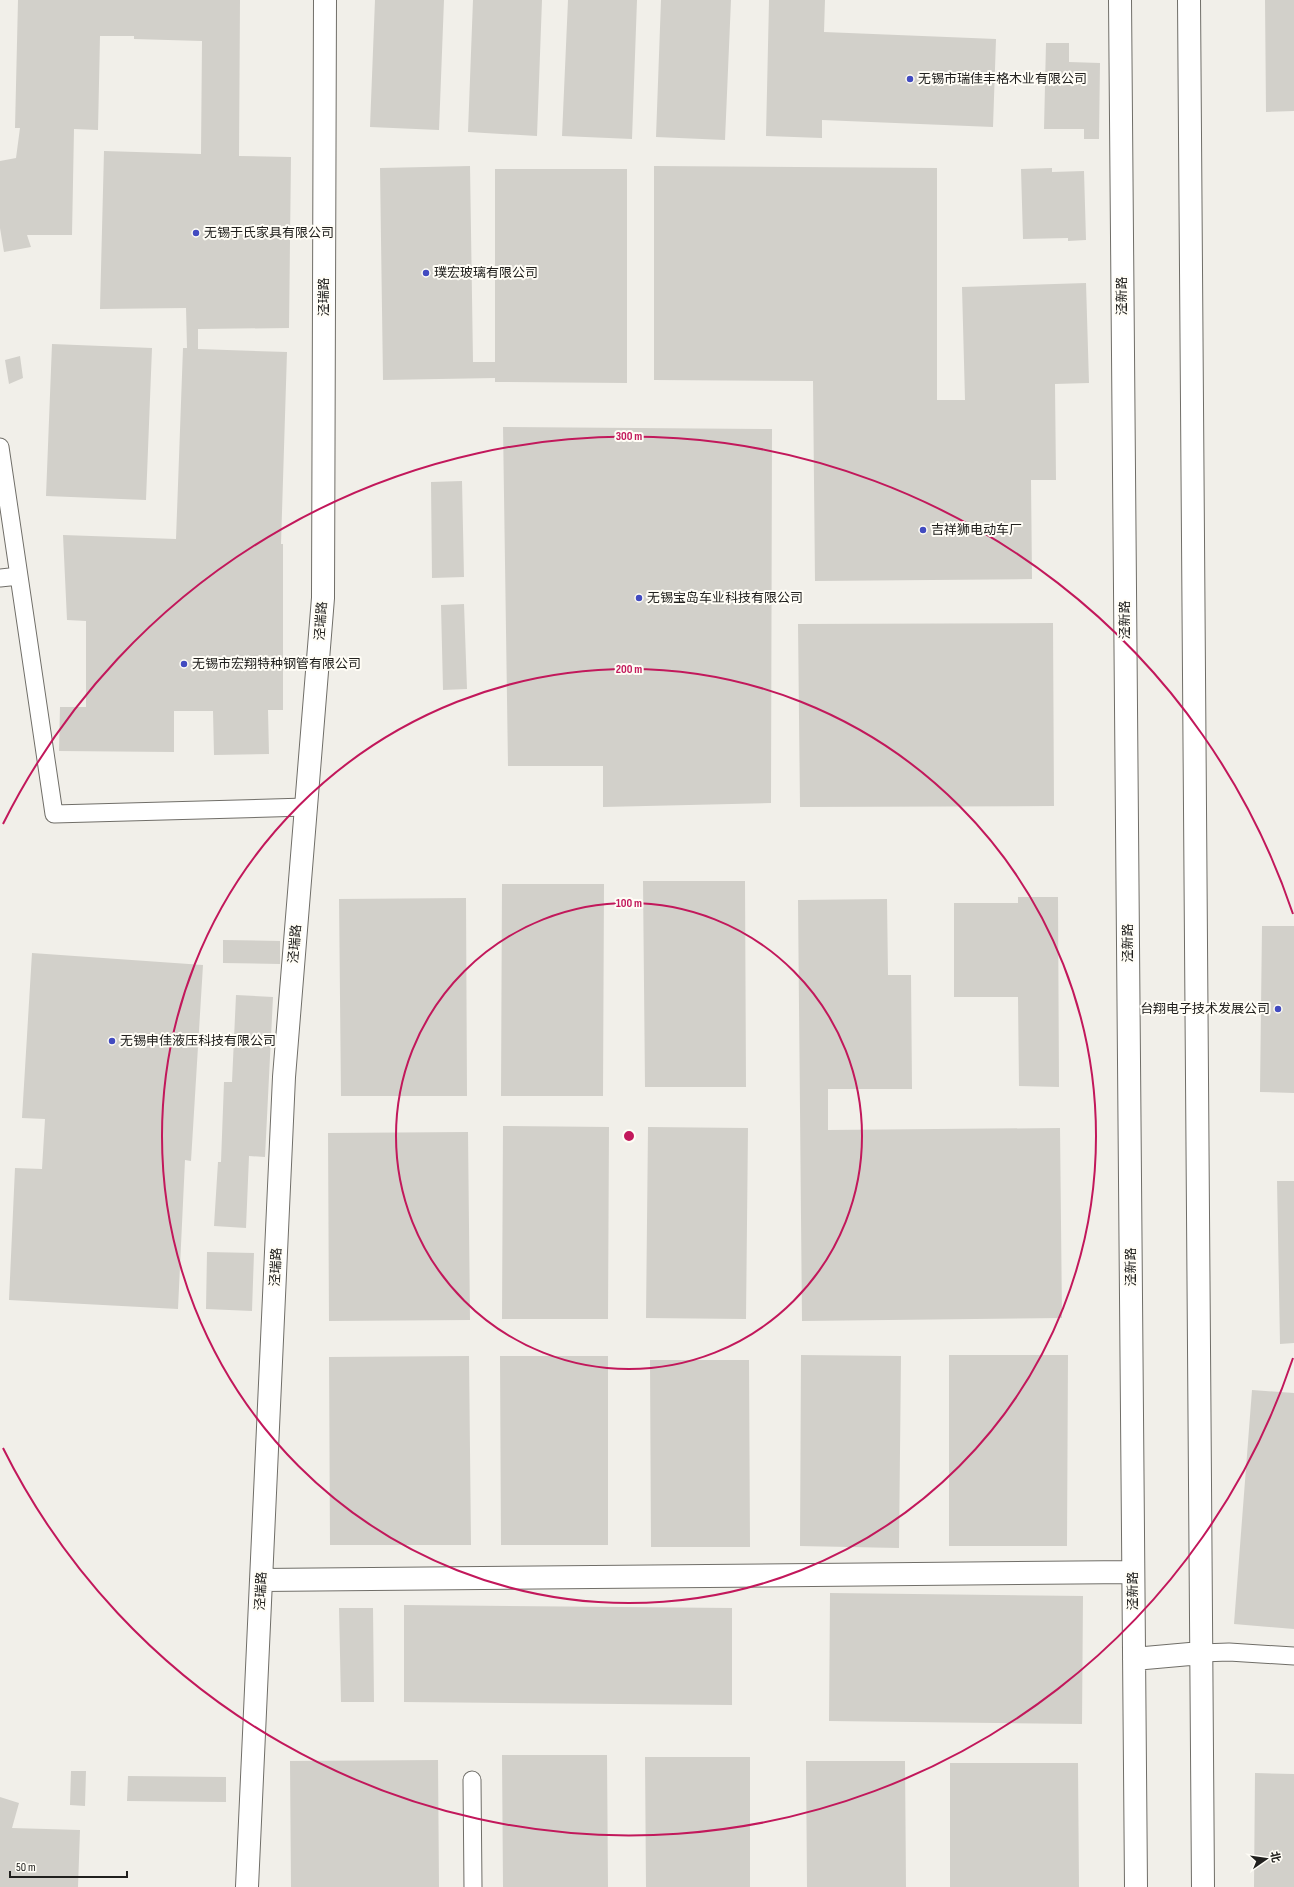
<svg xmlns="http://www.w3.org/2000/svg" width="1294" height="1887" font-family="'Sofia Sans Condensed','Noto Sans SC',sans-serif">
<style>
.building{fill:#d2d0ca}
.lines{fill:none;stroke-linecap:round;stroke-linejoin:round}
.street-casing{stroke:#706e68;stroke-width:19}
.secondary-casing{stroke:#706e68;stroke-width:24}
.street{stroke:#fff;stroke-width:17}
.secondary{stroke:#fff;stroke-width:22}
.ring{fill:none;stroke:#c2185b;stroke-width:2}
.poi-dot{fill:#424bc0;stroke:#fffdf6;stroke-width:1.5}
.labels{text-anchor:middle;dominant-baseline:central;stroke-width:4;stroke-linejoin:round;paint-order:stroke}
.poi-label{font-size:13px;fill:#21201e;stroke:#fffdf6;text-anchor:start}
.street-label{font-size:13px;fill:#21201e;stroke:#fffdf6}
.centre{fill:#c2185b;stroke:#fffdf6;stroke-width:2}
.ring-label{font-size:12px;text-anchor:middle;font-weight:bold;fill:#c2185b;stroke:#fffdf6;stroke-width:4;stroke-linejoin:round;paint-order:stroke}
</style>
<rect width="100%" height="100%" fill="#f1efe9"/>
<path class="building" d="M18,0H240L239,156L291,157L289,328L198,329V349L287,352L281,544H283V710H268L269,754L214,755L213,711H174V752L59,751L60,707H86V621L67,620L63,535L176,539L183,348H187L186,308L100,309L104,151L201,154L202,41L134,39V36H100L98,130L74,129L72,235H27L31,247L4,252L0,228V161L16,158L20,128H15Z
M375,0H444L439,130L370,127Z
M473,0H542L537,136L468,132Z
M568,0H637L632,139L562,136Z
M661,0H731L725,140L656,137Z
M769,0H825L824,32L996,39L993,127L822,120V138L766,136Z
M1265,0H1294V111L1266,112Z
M1046,43H1069V62L1100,63L1099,139H1084V129H1044Z
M470,166L473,362H495V169H627V383L495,382V378L383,380L380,168Z
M654,166L937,168V400H965L962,287L1086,283L1089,383L1055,384L1056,480H1031L1032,579L815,581L813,381L654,380Z
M1052,168V172L1084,171L1086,240L1068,241V238L1023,239L1021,169Z
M52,344L152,348L146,500L46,496Z
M20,356L23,378L9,384L5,360Z
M503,427L772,429L771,803L603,807V766H508Z
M462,481L464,577L432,578L431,482Z
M464,604L467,689L443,690L441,605Z
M1053,623L1054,806L800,807L798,624Z
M643,881H745L746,1087H645Z
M502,884H604L603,1096H501Z
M1018,897H1058L1059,1087L1019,1086L1018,997H954V903H1018Z
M466,898L467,1096H341L339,899Z
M887,899L888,975H911L912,1089H828V1130L1060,1128L1062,1318L802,1321L798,900Z
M1262,926H1294V1093L1260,1092Z
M223,940L280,941V964L223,963Z
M32,953L203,965L191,1161L185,1160L178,1309L9,1300L15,1168L42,1169L45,1119L22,1118Z
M236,995L273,997L265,1157L249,1156L246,1228L214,1226L218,1162H221L224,1082H232Z
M503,1126L609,1127L608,1319H502Z
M648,1127L748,1128L746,1319L646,1318Z
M468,1132L470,1320L329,1321L328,1133Z
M1277,1181H1294V1343L1280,1344Z
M207,1252L254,1253L252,1311L206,1309Z
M801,1355L901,1356L899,1548L800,1546Z
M949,1355H1068L1067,1546H949Z
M469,1356L471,1545H330L329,1357Z
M500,1356H608V1545H501Z
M650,1360H749L750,1547H651Z
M1252,1390L1294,1393V1629L1234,1624Z
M830,1593L1083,1596L1082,1724L829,1721Z
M404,1605L732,1608V1705L404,1702Z
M339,1608H373L374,1702H341Z
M502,1755H607L608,1887H503Z
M645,1757H750V1887H646Z
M438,1760L439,1887H291L290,1761Z
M806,1761H905L906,1887H807Z
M950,1763H1078L1079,1887H950Z
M71,1771H86L85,1806L70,1805Z
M1255,1773L1294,1774V1887H1254Z
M128,1776L226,1777V1802L127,1801Z
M0,1797L19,1803L12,1828L80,1830L78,1887H0Z"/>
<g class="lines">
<defs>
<path id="street" d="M0,447L54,814L306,807
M0,578L19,576
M1201,1653L1229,1652L1294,1656
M472,1780L473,1887"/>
<path id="secondary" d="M1120,0L1136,1887
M1189,0L1203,1887
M261,1580L1133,1572
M1134,1659L1201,1653
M247,1887L284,1077L323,598L325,0"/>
</defs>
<use href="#street" class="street-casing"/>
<use href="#secondary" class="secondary-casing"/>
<use href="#street" class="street"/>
<use href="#secondary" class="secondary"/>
</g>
<g class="ring">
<circle cx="629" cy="1136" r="233"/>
<circle cx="629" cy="1136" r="467"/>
<path d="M1293 1358A700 700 0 0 1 3 1448M3 824A700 700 0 0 1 1293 914"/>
</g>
<g class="poi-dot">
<circle cx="910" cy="79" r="4"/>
<circle cx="196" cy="233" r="4"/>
<circle cx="426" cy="273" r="4"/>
<circle cx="923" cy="530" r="4"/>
<circle cx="639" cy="598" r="4"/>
<circle cx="184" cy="664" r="4"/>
<circle cx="1278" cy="1009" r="4"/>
<circle cx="112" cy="1041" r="4"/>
</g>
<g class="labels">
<g class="poi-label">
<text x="918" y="79">无锡市瑞佳丰格木业有限公司</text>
<text x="204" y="233">无锡于氏家具有限公司</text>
<text x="434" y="273">璞宏玻璃有限公司</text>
<text x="931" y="530">吉祥狮电动车厂</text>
<text x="647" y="598">无锡宝岛车业科技有限公司</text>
<text x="192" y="664">无锡市宏翔特种钢管有限公司</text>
<text x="1270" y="1009" text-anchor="end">台翔电子技术发展公司</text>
<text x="120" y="1041">无锡申佳液压科技有限公司</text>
</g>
<g class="street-label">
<text transform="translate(1122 296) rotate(-90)">泾新路</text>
<text transform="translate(324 297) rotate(-90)">泾瑞路</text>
<text transform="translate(1125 620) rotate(-90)">泾新路</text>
<text transform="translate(321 621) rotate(-86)">泾瑞路</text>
<text transform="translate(1128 943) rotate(-90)">泾新路</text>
<text transform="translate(295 944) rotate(-85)">泾瑞路</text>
<text transform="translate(276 1267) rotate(-87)">泾瑞路</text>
<text transform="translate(1131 1267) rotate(-90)">泾新路</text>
<text transform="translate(261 1591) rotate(-87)">泾瑞路</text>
<text transform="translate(1133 1591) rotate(-90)">泾新路</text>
</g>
</g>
<circle cx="629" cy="1136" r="6" class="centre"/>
<g class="ring-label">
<text x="629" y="440">300 m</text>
<text x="629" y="673">200 m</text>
<text x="629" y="907">100 m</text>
</g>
<g transform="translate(1266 1859) rotate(77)" stroke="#fffdf6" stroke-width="3" paint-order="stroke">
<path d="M0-3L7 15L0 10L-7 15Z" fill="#21201e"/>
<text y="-6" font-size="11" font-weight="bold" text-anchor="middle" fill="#21201e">北</text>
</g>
<path d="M10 1871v6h117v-6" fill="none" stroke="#21201e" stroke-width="2"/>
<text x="16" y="1871" font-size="12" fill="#21201e" stroke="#fffdf6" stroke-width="3" paint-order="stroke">50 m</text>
</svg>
